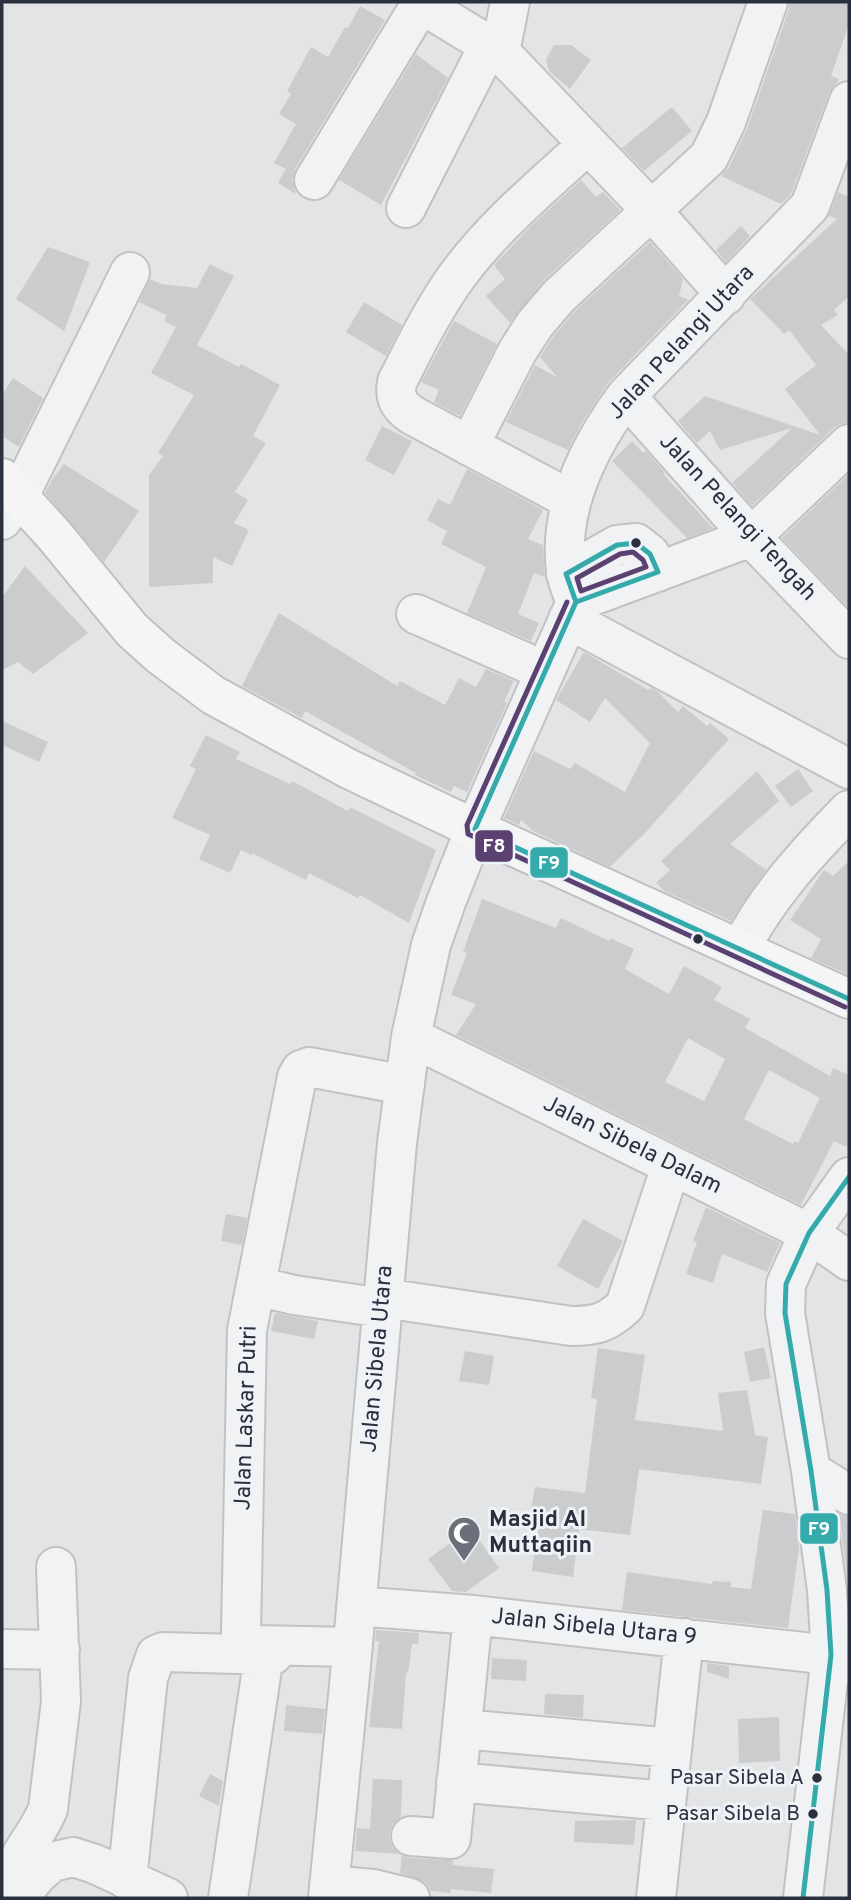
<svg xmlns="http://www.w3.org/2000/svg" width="851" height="1900" font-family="Overpass,sans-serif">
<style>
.building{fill:#caccce;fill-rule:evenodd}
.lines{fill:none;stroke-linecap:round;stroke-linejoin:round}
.minor-casing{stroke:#c0c2c4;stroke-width:42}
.major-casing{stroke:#bec1c4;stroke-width:42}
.minor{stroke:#f0f2f3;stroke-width:38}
.major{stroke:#f5f5f6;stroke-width:38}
.bus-1-casing{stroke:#eff2f6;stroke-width:10}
.bus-2-casing{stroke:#eff2f6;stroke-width:10}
.bus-1{stroke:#34aaaa;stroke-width:5}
.bus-2{stroke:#5b4172;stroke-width:5}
.bus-dot{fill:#2a303e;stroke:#eff2f6;stroke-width:2.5}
.labels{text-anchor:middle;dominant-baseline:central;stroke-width:6;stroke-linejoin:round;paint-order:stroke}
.bus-label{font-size:21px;fill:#2a303e;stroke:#eff2f6;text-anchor:end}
.street-label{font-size:23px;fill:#2a303e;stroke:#eff2f6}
.poi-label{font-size:23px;font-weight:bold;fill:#2a303e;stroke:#eff2f6;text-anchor:start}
.line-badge{stroke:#eff2f6;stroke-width:2.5}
.badge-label{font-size:19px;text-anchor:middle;font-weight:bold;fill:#fff}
</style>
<rect width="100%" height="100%" fill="#e2e4e6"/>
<path class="building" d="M789,2H849V24L831,76L839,79L829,93L791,194L781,204L721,176L729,167L747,129L789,9Z
M360,6L385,20L295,169L292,180L296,194L278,183L286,169L274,163L296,124L279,114L291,94L287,91L311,47L328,57L345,27L348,28Z
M554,45H571L591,60L570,89L549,71L546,60Z
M416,54L448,78L381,205L339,180Z
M672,107L692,131L644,171L622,148Z
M581,180L596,197L603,192L620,210L544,280L510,323L486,296L505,279L494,265L531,226Z
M838,192L849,197V296L834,310L838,315L821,325L849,355V423H843L834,428L752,506L732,483L792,428L720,450L710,431L697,443L678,421L705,396L820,435L785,389L816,365L789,330L784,334L750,299L837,219L829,216Z
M741,226L750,236L726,262L716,250Z
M650,242L683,279L679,296L688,300L608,383L581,424L568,450L506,422L535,365L557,377L540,357L553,337L575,311Z
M48,247L90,262L64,331L16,299Z
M210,264L234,276L197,345L239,367L241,364L280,385L253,436L266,443L235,492L248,500L234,523L249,530L232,566L213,557V583L149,587V475L163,456L158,453L194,395L151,373L176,327L165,322L166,315L139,302L150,279L161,284L197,288Z
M364,302L402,325L386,356L346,332Z
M454,321L497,344L460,416L434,402L439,390L421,382Z
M13,378L43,398L19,447L2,436V395Z
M382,426L412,441L394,475L365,460Z
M632,441L643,453L646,451L665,473L663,474L713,528L687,538L612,461Z
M64,464L139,511L104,562L45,493L53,478Z
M467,469L543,510L528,539L543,545L545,577L534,573L518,614L539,623L531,641L467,613L486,567L441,544L447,531L427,520L438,499L450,505Z
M849,474V608L782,538Z
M25,566L88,633L33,674L18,662L2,670V602L3,596Z
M279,613L397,686L400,681L445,705L459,678L476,687L486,669L514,681L504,702L507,703L467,792L454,786L451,792L415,775L416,773L305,711L302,718L242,686Z
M584,652L648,690L651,688L657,691L678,712L683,706L707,726L710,723L729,739L646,832L610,867L533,831L521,820L519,825L504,818L534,751L570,769L575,763L625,792L650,743L605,698L590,722L556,700Z
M2,721L48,742L39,762L2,745Z
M206,735L240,752L236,759L290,784L292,781L348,811L350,807L436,850L409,923L360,895L358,898L309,873L306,880L252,853L251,855L241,850L230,873L199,859L210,835L172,818L196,769L190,766Z
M798,769L813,791L791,807L775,786Z
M757,771L779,801L730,844L766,870L731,921L664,891L656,883L670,870L661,861Z
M849,861V975L811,958L821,939L790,920L824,870L833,876Z
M482,899L556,928L561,918L609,941L610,938L634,949L625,969L669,994L684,966L722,987L714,1000L750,1019L745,1028L830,1076L833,1068L849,1075V1148L834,1141L801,1205L456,1035L476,1004L451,995L467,953L463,952ZM688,1038L725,1059L704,1101L665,1082ZM769,1070L820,1098L798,1143L795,1141L793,1144L744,1119Z
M706,1207L780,1243L767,1272L722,1254L713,1283L686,1274L697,1242L693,1241Z
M226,1214L247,1218L242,1245L221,1241Z
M583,1219L623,1241L598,1289L557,1266Z
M275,1313L318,1321L314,1339L271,1331Z
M764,1347L771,1378L750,1382L744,1352Z
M598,1348L645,1355L635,1420L723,1431L718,1393L747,1390L755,1435L768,1437L761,1484L639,1469L630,1535L579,1529L573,1577L532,1571L538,1524L529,1523L535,1487L585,1493L597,1399L591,1398Z
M465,1351L494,1356L489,1385L459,1381Z
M763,1510L795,1514L799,1548L788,1628L622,1610L627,1572L712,1584L713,1581L731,1582V1587L751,1589Z
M839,1514L849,1517V1582H848Z
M471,1528L499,1568L466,1592L452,1591L428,1559Z
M376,1630L419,1633L418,1644H412L408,1673L406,1672L402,1729L369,1727L379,1641H375Z
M492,1658L527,1660L526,1681L491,1679Z
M707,1663L729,1666V1679L707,1672Z
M545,1694L584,1695L583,1718L544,1714Z
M286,1705L325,1709L322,1734L284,1731Z
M779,1717L780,1761L739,1763L738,1719Z
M210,1774L223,1781L219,1806L199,1796Z
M373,1779L402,1780L401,1817L393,1824L389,1835L392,1846L399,1854L355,1851L357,1828L370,1829Z
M636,1820L634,1845L574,1842L575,1821Z
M402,1855L409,1858L453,1860V1865L494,1869L491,1893L451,1889L450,1893L431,1891L425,1882L400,1873Z"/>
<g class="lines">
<defs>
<path id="minor" d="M418,2L500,52L652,211L726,295
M500,52L510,2
M314,180L422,2
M406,208L489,45
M626,396L751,537L849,639
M469,446L517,352L535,324L559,296L709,157L726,122L768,2
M571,500L412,415C399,406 394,398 397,382C414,348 431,314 452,283C489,230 540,188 587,145
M2,520L18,498L130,272
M566,574L617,545L636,543L650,554L658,572
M576,602C572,592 567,582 566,571C558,508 589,446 626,396L810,206L849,101
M416,614L545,671
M568,619L849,769
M740,949C769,894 806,854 849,810
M411,1037L809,1233L849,1261
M256,1286L294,1295L383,1308
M384,1298L571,1326C596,1326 607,1323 625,1306L671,1166
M811,1471L849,1495
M356,1606L473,1615L831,1655L849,1664
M353,1647L250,1645L243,1640L241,1632L247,1330L297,1077L301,1070L309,1067L405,1085
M2,1649L60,1650
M462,1729L672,1748
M456,1782L666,1801
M411,1836L451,1839L473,1615
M127,1880L148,1678L156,1655L163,1652L273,1655
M329,1885L373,1889L410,1898
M3,1898C7,1866 36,1839 48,1809L61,1701L56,1567
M18,1898L38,1874L52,1862L73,1857L95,1864L168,1898
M228,1898L264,1655
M328,1898L352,1655L397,1143L411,1037L431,945L446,902L475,829L576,602L751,537L849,444
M656,1898L684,1638
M803,1898L831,1655L827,1590L811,1471L785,1313L786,1284L809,1233L849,1177"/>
<path id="major" d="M2,478L54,535L132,630L161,656L213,695L349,769L475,829L849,999"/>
</defs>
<use href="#minor" class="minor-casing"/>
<use href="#major" class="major-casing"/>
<use href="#minor" class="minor"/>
<use href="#major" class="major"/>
<defs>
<path id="bus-1" d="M636,543L650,554L658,572L576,602L566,574L617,545Z
M576,602L475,829L849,999
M803,1898L831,1655L827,1590L811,1471L785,1313L786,1284L809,1233L849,1177"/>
<path id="bus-2" d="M633,552L643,560L646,567L581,591L577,578L620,554Z
M567,602L467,825L468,834L845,1007"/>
</defs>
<use href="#bus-1" class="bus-1-casing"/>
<use href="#bus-2" class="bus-2-casing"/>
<use href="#bus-1" class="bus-1"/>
<use href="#bus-2" class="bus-2"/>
</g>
<defs>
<symbol id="mosque-pin" viewBox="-11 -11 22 30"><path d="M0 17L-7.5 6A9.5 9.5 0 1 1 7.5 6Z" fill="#6a6f79" stroke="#eff2f6"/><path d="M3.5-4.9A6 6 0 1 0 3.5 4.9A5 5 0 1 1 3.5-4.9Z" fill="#fff"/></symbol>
</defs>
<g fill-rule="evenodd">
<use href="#mosque-pin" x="445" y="1514" width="38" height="52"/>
</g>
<g class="bus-dot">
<circle cx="636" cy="543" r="6"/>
<circle cx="698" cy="939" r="6"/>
<circle cx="817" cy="1778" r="6"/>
<circle cx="813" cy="1814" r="6"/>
</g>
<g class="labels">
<g class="bus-label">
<text x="804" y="1778">Pasar Sibela A</text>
<text x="800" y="1814">Pasar Sibela B</text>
</g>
<g class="street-label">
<text transform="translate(682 343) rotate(-47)">Jalan Pelangi Utara</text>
<text transform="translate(737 518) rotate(47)">Jalan Pelangi Tengah</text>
<text transform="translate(632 1146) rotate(26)">Jalan Sibela Dalam</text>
<text transform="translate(378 1359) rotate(-85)">Jalan Sibela Utara</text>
<text transform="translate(247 1418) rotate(-88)">Jalan Laskar Putri</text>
<text transform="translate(594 1628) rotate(6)">Jalan Sibela Utara 9</text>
</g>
<g class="poi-label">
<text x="489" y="1520">Masjid Al<tspan x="489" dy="26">Muttaqiin</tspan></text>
</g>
</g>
<g class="line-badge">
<rect x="474" y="829" width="40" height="34" rx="7" fill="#5b4172"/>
<rect x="529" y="846" width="40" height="33" rx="7" fill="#34aaaa"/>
<rect x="799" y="1512" width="40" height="33" rx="7" fill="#34aaaa"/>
</g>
<g class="badge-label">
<text x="494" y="852">F8</text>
<text x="549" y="869">F9</text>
<text x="819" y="1535">F9</text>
</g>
<rect width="851" height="1900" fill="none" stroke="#2a303e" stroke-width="7"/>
</svg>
